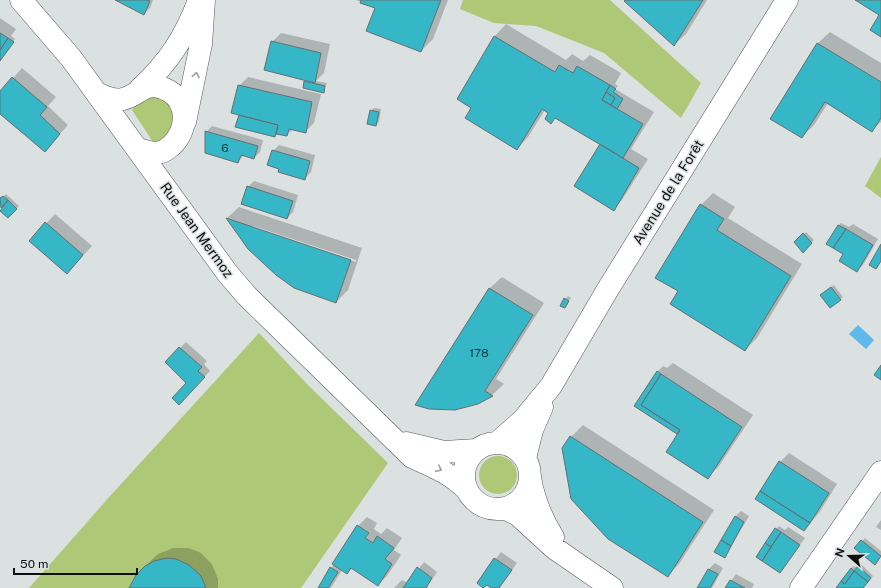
<svg xmlns="http://www.w3.org/2000/svg" width="881" height="588" font-family="'Public Sans',sans-serif">
<style>
.green{fill:#afc878}
.water{fill:#60b7e9}
.shadow{fill:#0003;fill-rule:evenodd}
.building{fill:#35b7c8;stroke:#686f70}
.lines{fill:none;stroke-linecap:round;stroke-linejoin:round}
.minor-casing{stroke:#525957;stroke-width:23}
.minor{stroke:#fff;stroke-width:22}
.oneway{stroke:#9f9f9f}
.labels{text-anchor:middle;dominant-baseline:central;stroke-width:3;stroke-linejoin:round;paint-order:stroke}
.number-label{font-size:12px;fill:#183a3e}
.street-label{font-size:14px;fill:#0e1010;stroke:#dae1e0}
</style>
<rect width="100%" height="100%" fill="#dae1e0"/>
<path class="green" d="M463,0H610L701,83L681,118L604,53L536,26L494,23L460,9Z
M150,96L165,99L175,111L173,132L161,141L153,142L132,110L136,103Z
M881,157V198L865,186Z
M259,333L308,385L388,463L301,588H29L111,495Z
M479 475a19 19 0 1 1 38 0a19 19 0 1 1-38 0Z"/>
<path class="water" d="M858,325L874,340L866,349L849,334Z"/>
<path class="shadow" d="M116,0H153L150,8L144,14Z
M356,0H448L433,39L421,51L376,8Z
M626,0H707L686,34L674,45Z
M0,18L16,29L11,36L15,39L0,61Z
M506,24L566,60L572,54L583,61L590,55L621,73L615,84L618,86L615,89L654,112L631,149L648,159L622,200L613,209L601,144L556,117L551,122L549,113L545,110L528,137L517,149L472,107L458,98L495,36Z
M830,32L881,63V122L872,130L828,103L814,125L802,137L772,118L818,43Z
M281,33L330,44L324,73L316,81L327,83L323,92L305,81L307,80L272,42Z
M22,68L56,97L48,106L68,125L45,151L0,113V93Z
M248,77L321,94L314,123L305,132L293,129L287,135L277,133L275,135L240,114L239,86Z
M374,108L381,109L379,122L376,125L371,111Z
M212,126L263,140L260,152L254,158L244,155L238,162L206,132Z
M279,145L315,155L311,172L305,178L280,168L273,151Z
M254,181L298,195L293,212L287,218L248,187Z
M713,193L735,207L728,218L802,264L757,338L745,350L679,291L701,205Z
M6,194L19,206L8,217L1,210L3,208L0,205V200Z
M239,207L362,248L348,290L336,302L249,248L227,218ZM253,226L356,260V262L253,228Z
M55,214L92,246L67,273L30,241Z
M841,223L849,227L853,224L878,239L863,265L857,271L845,254L839,225Z
M806,232L814,240L803,251L795,242Z
M502,277L544,303L496,379L504,384L492,395L478,403L417,405L490,288Z
M834,285L843,297L831,307L824,292Z
M568,296L571,298L564,307L561,305Z
M186,342L207,361L204,364L210,371L185,397L187,383L166,362Z
M673,363L753,415L719,466L707,478L680,430L657,372L663,366L667,368Z
M583,425L714,510L679,564L668,575L564,448L571,437Z
M789,453L837,484L819,513L804,530L780,462Z
M741,511L749,516L727,554L735,517Z
M367,517L377,523L374,529L381,534L387,528L402,538L394,550L401,555L387,576L378,585L352,568L347,573L342,570L331,588H319L358,526Z
M881,520V530L876,527Z
M779,526L785,530L788,527L805,538L780,572L757,556Z
M865,538L881,551V556L878,561L856,548Z
M173,548H189L201,553L212,564L218,579V588H131L136,575L158,554Z
M501,552L517,563L499,588H493L487,584L484,587L478,583Z
M424,562L437,572L427,587L429,588H394L402,580L408,583Z
M715,563L723,568L712,588H699L709,569Z
M861,564L873,576L863,588H837L851,568L854,566L857,568Z
M736,574L754,584L752,588H726Z"/>
<path class="building" d="M115,0H146L150,1L144,15Z
M361,0H441L421,52L366,31L375,8L360,3Z
M625,0H703L674,46L624,1Z
M855,0H881V37L870,30L879,15Z
M0,33L8,38L0,50Z
M494,36L555,72L559,65L573,73L577,66L610,85L602,100L643,124L623,158L555,118L551,124L545,119L548,113L542,109L517,150L465,118L471,108L457,99Z
M8,38L14,42L0,61V50Z
M271,41L321,53L315,83L264,70Z
M817,43L881,82V118L872,132L825,102L802,138L770,119Z
M12,77L47,107L40,115L60,134L45,152L0,114V91Z
M304,81L325,86L324,93L303,88Z
M238,85L312,102L306,133L289,129L287,136L276,134L278,125L231,113Z
M610,85L616,89L613,92L623,99L617,109L611,105L615,98L606,92Z
M606,92L615,98L611,105L602,100Z
M370,110L379,112L376,126L367,124Z
M239,115L278,125L275,137L235,127Z
M205,131L258,146L254,159L241,155L238,163L205,153Z
M600,144L639,168L614,211L574,186Z
M272,150L310,161L305,180L278,172L279,169L267,165Z
M247,186L293,201L287,219L241,204Z
M3,196L8,200L1,208L0,198Z
M8,200L17,209L8,218L0,211Z
M700,204L724,219L717,230L791,276L745,351L670,304L678,291L655,278Z
M226,218L351,260L336,303L294,288L276,275L248,249Z
M45,222L83,255L67,274L29,241Z
M838,225L846,229L833,248L826,244Z
M846,229L873,245L857,272L839,261L843,254L833,248Z
M803,233L812,243L803,253L794,242Z
M881,244V261L876,269L869,265Z
M831,287L841,300L830,308L820,295Z
M489,288L533,315L485,391L493,396L478,404L455,410L429,409L415,405Z
M564,298L569,301L565,308L560,306Z
M179,347L202,367L198,371L205,377L179,405L172,398L186,383L165,362Z
M881,365V380L874,375Z
M657,371L661,374L641,405L680,430L677,434L634,406Z
M661,374L742,427L708,479L666,452L680,430L641,405Z
M570,436L703,522L668,577L608,539L571,499L562,448Z
M779,461L829,493L810,523L760,491Z
M760,491L810,523L804,531L755,499Z
M735,516L744,522L731,546L721,540Z
M357,525L369,533L365,538L373,543L377,536L394,548L385,559L392,564L378,586L351,568L347,574L332,564Z
M775,528L781,532L771,547L765,543Z
M781,532L800,545L780,573L762,561Z
M721,540L731,546L725,558L714,552Z
M861,540L881,556L875,565L854,548Z
M765,543L771,547L762,561L756,557Z
M167,558L176,559L189,565L201,576L206,588H129L136,575L145,566L154,561Z
M494,558L512,570L499,588H491L487,585L483,588L477,583Z
M858,566L871,578L868,582L854,571Z
M330,567L338,572L328,588H318Z
M417,567L432,578L426,588H403Z
M851,568L854,571L845,584L841,581Z
M708,569L718,574L710,588H697Z
M854,571L868,582L863,588H836L841,581L845,584Z
M730,580L745,588H725Z"/>
<g class="lines">
<defs>
<path id="minor" d="M21,0L71,58L228,274L247,296L412,457C432,466 452,474 467,490
M140,89C168,63 186,36 199,0
M97,93C105,97 114,101 123,99C140,95 146,78 169,91C190,104 187,131 171,146C168,148 164,152 161,152C153,154 144,151 137,148
M185,122L201,44L204,0
M406,443L444,452L477,450
M497,443L523,420L551,386L608,289L787,0
M464 476a33 33 0 1 1 66 0a33 33 0 1 1-66 0Z
M525,458L532,430L542,407
M530,478C534,500 541,518 553,537
M504,508L518,515L554,548L612,588
M801,588L881,472"/>
</defs>
<use href="#minor" class="minor-casing"/>
<use href="#minor" class="minor"/>
</g>
<defs><path id="oneway-chevron" d="M-2-3.5L2.5 0L-2 3.5" fill="none" stroke-width="1.6" stroke-linecap="round" stroke-linejoin="round"/></defs>
<g class="oneway">
<use href="#oneway-chevron" transform="translate(196 75) rotate(-79)"/>
<use href="#oneway-chevron" transform="translate(439 469) rotate(27)"/>
</g>
<g class="labels">
<g class="number-label">
<text x="225" y="148">6</text>
<text x="479" y="353">178</text>
</g>
<g class="street-label">
<text transform="translate(668 192) rotate(-58)">Avenue de la Forêt</text>
<text transform="translate(197 230) rotate(54)">Rue Jean Mermoz</text>
</g>
</g>
<g transform="translate(849 556) rotate(290)" stroke="#dae1e0" stroke-width="3" paint-order="stroke">
<path d="M0-3L7 15L0 10L-7 15Z" fill="#0e1010"/>
<text y="-6" font-size="11" font-weight="bold" text-anchor="middle" fill="#0e1010">N</text>
</g>
<path d="M14 568v6h123v-6" fill="none" stroke="#0e1010" stroke-width="2"/>
<text x="20" y="568" font-size="12" fill="#0e1010" stroke="#dae1e0" stroke-width="3" paint-order="stroke">50 m</text>
</svg>
